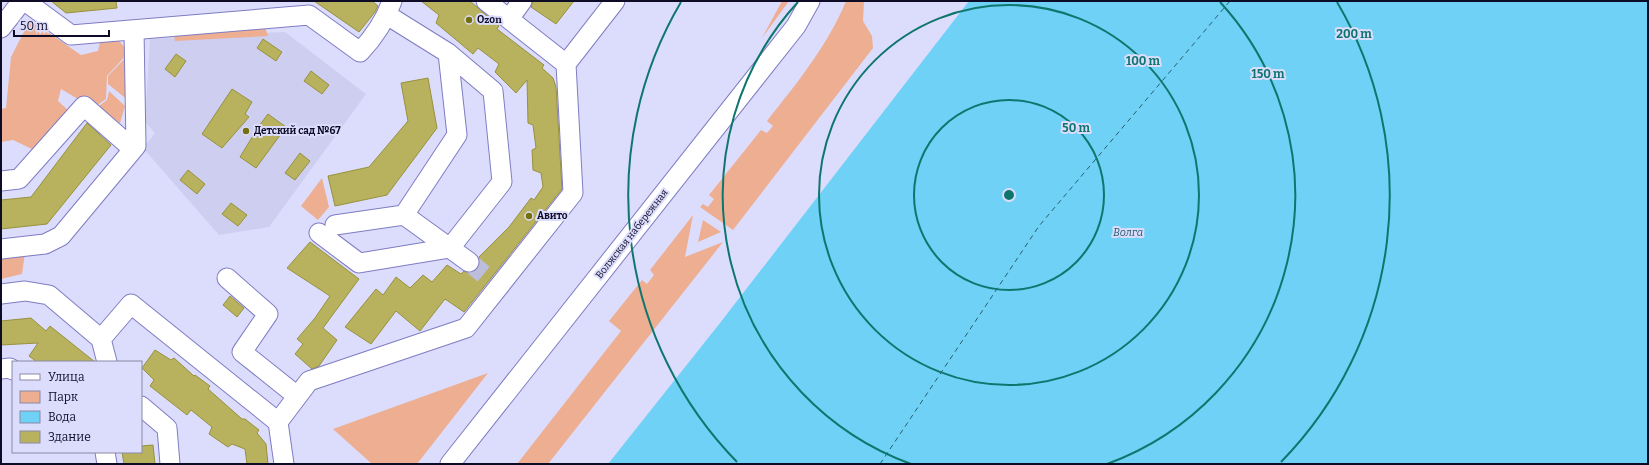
<svg xmlns="http://www.w3.org/2000/svg" width="1649" height="465" font-family="Bitter,serif">
<style>
.built{fill:#cdcef0}
.green{fill:#edae92}
.water{fill:#6fd1f5}
.lines{fill:none;stroke-linecap:round;stroke-linejoin:round}
.ferry{stroke:#285e71;stroke-width:1;stroke-dasharray:5 4;stroke-linecap:butt}
.building{fill:#b8b25e;stroke:#98913d}
.minor-tunnel{stroke:#bdbedc;stroke-width:19;stroke-dasharray:19 10;stroke-linecap:butt}
.minor-casing{stroke:#7f7cc3;stroke-width:21}
.minor{stroke:#fff;stroke-width:19}
.ring{fill:none;stroke:#0f766e;stroke-width:2}
.poi-dot{fill:#766f0e;stroke:#dcddfc;stroke-width:1.5}
.labels{text-anchor:middle;dominant-baseline:central;stroke-width:4;stroke-linejoin:round;paint-order:stroke}
.poi-label{font-size:10px;font-weight:bold;fill:#0e0b26;stroke:#dcddfc;text-anchor:start}
.street-label{font-size:10px;fill:#0e0b26;stroke:#dcddfc}
.water-label{font-size:11px;font-style:italic;fill:#285e71;stroke:#dcddfc}
.centre{fill:#0f766e;stroke:#dcddfc;stroke-width:2}
.ring-label{font-size:12px;text-anchor:middle;font-weight:bold;fill:#0f766e;stroke:#dcddfc;stroke-width:4;stroke-linejoin:round;paint-order:stroke}
</style>
<rect width="100%" height="100%" fill="#dcddfc"/>
<path class="built" d="M285,32L366,94L269,227L219,235L143,148L155,133L145,122L150,39Z"/>
<path class="green" d="M782,1H789L762,38Z
M846,1H864L863,21L872,36L873,48L733,230L700,207L703,204L708,207L714,199L709,195L761,130L767,133L773,126L767,121C797,83 828,45 846,1Z
M30,20L81,55L98,51L100,42L118,40L129,52L107,76L106,99L93,108L61,89L58,101L69,111L34,150L13,140L1,142V109L6,108L11,57Z
M264,24L268,36L175,41L173,31Z
M128,55L129,101L108,84V76Z
M109,91L125,106L120,123L96,108L107,100Z
M322,178L329,207L318,220L301,206Z
M693,215L685,257L723,242L548,464H517L621,331L609,321L642,280L647,284L654,275L650,270Z
M703,220L721,232L698,242Z
M25,253L22,274L1,279V257Z
M488,373L417,464H372L333,429Z"/>
<path class="water" d="M969,1H1648V464H608L720,323Z"/>
<g class="lines">
<path class="ferry" d="M880,464L1039,226L1230,1"/>
</g>
<path class="building" d="M51,1H116L117,8L66,13Z
M314,1H372L378,6L375,12L359,32Z
M421,1H470L499,26L497,29L544,65L542,68L553,78L556,87L562,189L464,312L445,299L420,331L396,311L371,344L345,327L376,289L383,295L396,277L410,288L423,275L432,282L447,265L461,274L464,271L468,273L474,272L478,268L480,264L479,257L509,227L531,198L534,200L543,187L541,173L533,170L532,150L536,148L533,125L528,123L527,80L516,93L495,72L499,64L478,48L473,54L436,23L439,15Z
M533,1H574L556,24L531,7Z
M263,39L282,52L276,61L257,48Z
M176,54L186,61L175,77L165,69Z
M311,71L329,85L322,94L304,81Z
M428,78L437,128L387,195L335,206L328,176L369,167L408,121L401,83Z
M232,89L252,102L245,114L249,117L222,148L202,134Z
M268,114L286,127L256,168L240,157L259,126Z
M87,123L111,145L47,224L1,229V200L31,197Z
M300,153L310,161L295,180L285,173Z
M188,170L205,184L197,194L180,180Z
M231,203L247,215L238,226L222,214Z
M310,242L359,279L323,328L337,340L319,366L312,369L295,354L303,344L297,339L315,318L330,296L287,268Z
M230,296L244,308L237,317L223,305Z
M31,318L46,331L50,326L95,362H37L29,356L38,343L1,345V321Z
M155,350L171,360L174,358L194,376L195,375L210,386L208,389L242,419H245L259,430L257,433L266,444L268,464H247L245,449L232,444L228,447L209,434L212,427L191,410L187,415L150,386L154,380L142,368Z
M153,445L155,464H124L122,452H141V446Z"/>
<g class="lines">
<path class="minor-tunnel" d="M469,262L487,277"/>
<defs>
<path id="minor" d="M25,1L71,35L309,15L360,52C374,37 385,21 392,1
M486,1L566,64
M509,19L522,1
M1,28L22,1
M1,181L19,179L84,106L133,149
M404,215L457,135L448,53
M335,225L404,215L469,262
M319,233L359,263L450,248L502,182L493,91L448,53L387,15
M1,249L45,244L61,236L136,146L134,30
M227,278L268,314L242,352L297,396
M1,294L25,291L49,295L101,339L131,304L278,422
M101,339L107,362
M1,369L10,368L13,370
M141,406L167,428L170,464
M105,452L107,464
M284,464L278,422L309,381L466,328L573,193L566,64L615,1
M450,464L796,26L810,1"/>
</defs>
<use href="#minor" class="minor-casing"/>
<use href="#minor" class="minor"/>
</g>
<g class="ring">
<circle cx="1009" cy="195" r="95"/>
<circle cx="1009" cy="195" r="190"/>
<path d="M911 464A286 286 0 0 1 798 2M1220 2A286 286 0 0 1 1107 464"/>
<path d="M737 462A381 381 0 0 1 681 2M1337 2A381 381 0 0 1 1281 462"/>
</g>
<g class="poi-dot">
<circle cx="469" cy="20" r="4"/>
<circle cx="246" cy="131" r="4"/>
<circle cx="529" cy="216" r="4"/>
</g>
<g class="labels">
<g class="poi-label">
<text x="477" y="20">Ozon</text>
<text x="254" y="131">Детский сад №67</text>
<text x="537" y="216">Авито</text>
</g>
<g class="street-label">
<text transform="translate(632 234) rotate(-52)">Волжская набережная</text>
</g>
<g class="water-label">
<text x="1128" y="232">Волга</text>
</g>
</g>
<circle cx="1009" cy="195" r="6" class="centre"/>
<g class="ring-label">
<text x="1354" y="38">200 m</text>
<text x="1143" y="65">100 m</text>
<text x="1268" y="78">150 m</text>
<text x="1076" y="132">50 m</text>
</g>
<rect width="1649" height="465" fill="none" stroke="#0e0b26" stroke-width="4"/>
<rect x="12" y="361" width="130" height="92" fill="#dcddfc" stroke="#8a89a6"/>
<rect x="20" y="374" width="20" height="6" fill="#ffffff" stroke="#8a89a6"/>
<text x="48" y="381" font-size="12" fill="#0e0b26">Улица</text>
<rect x="20" y="391" width="20" height="12" fill="#edae92" stroke="#8a89a6"/>
<text x="48" y="401" font-size="12" fill="#0e0b26">Парк</text>
<rect x="20" y="411" width="20" height="12" fill="#6fd1f5" stroke="#8a89a6"/>
<text x="48" y="421" font-size="12" fill="#0e0b26">Вода</text>
<rect x="20" y="431" width="20" height="12" fill="#b8b25e" stroke="#8a89a6"/>
<text x="48" y="441" font-size="12" fill="#0e0b26">Здание</text>
<path d="M14 30v6h95v-6" fill="none" stroke="#0e0b26" stroke-width="2"/>
<text x="20" y="30" font-size="12" fill="#0e0b26" stroke="#dcddfc" stroke-width="3" paint-order="stroke">50 m</text>
</svg>
